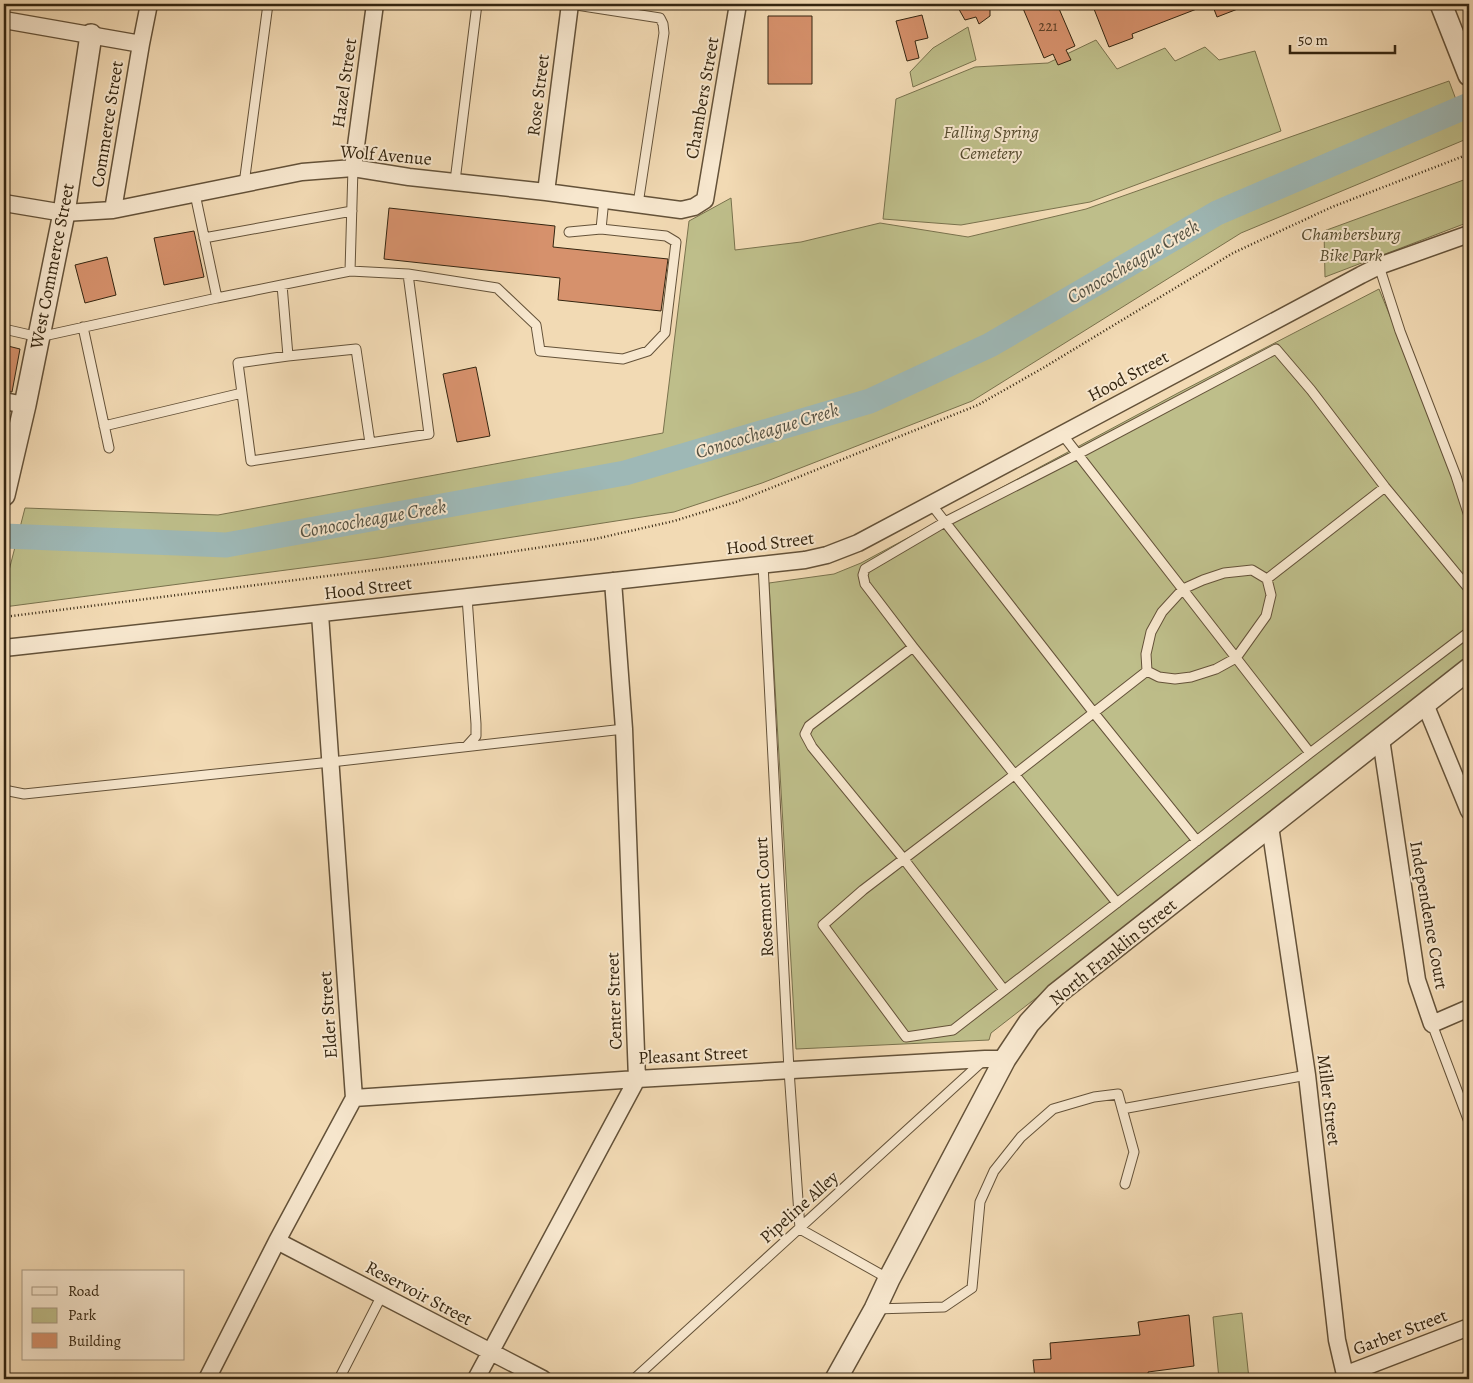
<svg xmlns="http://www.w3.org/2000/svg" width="1473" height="1383" font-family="Alegreya,serif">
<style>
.green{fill:#bebe8a;stroke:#79724d}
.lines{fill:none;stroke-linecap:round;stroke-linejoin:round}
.river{stroke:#9eb8b6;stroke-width:25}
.building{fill:#d6916c;stroke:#342510}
.service-casing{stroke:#645239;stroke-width:11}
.minor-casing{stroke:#645239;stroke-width:19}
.tertiary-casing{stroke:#645239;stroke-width:24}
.path{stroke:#342510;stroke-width:2.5;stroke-dasharray:1 2.5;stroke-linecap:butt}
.service{stroke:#f7e7ce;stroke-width:9}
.minor{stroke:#f7e7ce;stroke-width:16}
.tertiary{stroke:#f7e7ce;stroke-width:21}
.labels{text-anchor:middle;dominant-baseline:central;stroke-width:4;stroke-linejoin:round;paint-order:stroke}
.number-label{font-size:15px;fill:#5c4027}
.street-label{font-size:18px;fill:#342510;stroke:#f7e7ce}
.park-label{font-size:18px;font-style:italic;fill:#564b2e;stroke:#f7e7ce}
.water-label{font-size:19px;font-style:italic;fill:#545142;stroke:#f7e7ce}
</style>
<rect width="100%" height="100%" fill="#f2dab4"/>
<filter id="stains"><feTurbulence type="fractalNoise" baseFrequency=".004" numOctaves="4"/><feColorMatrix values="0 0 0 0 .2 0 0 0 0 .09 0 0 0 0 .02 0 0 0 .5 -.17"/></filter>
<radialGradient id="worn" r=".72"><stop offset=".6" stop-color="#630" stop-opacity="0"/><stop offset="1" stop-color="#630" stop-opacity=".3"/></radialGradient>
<path class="green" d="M968,27L976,60L913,87L910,72L933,48Z
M1096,40L1117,69L1165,48L1175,61L1205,47L1219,60L1255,51L1281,131L1090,202L961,225L883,219L896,99L975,67L1048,63Z
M1449,81L1469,134V138L1241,233L972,401L762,483L674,512L378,558L4,607V590L25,508L218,515L663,433L689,221L731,198L735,250L801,242L880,223L968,237L1086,209Z
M1469,178V222L1325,277L1324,231Z
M1379,289L1469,509V662L991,1033L989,1040L796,1049L769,583L834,574L861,563L1178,393Z
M1242,1313L1249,1379H1219L1213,1317Z"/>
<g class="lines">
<path class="river" d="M4,536L226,545L625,473L870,401L990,345L1217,213L1469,105"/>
</g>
<path class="building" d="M956,4H988L990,9V16L979,24L976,17L965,20Z
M1028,4H1057L1075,46L1066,50L1071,60L1058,65L1053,54L1044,58L1022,6Z
M1092,4H1207V5L1132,34L1133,38L1109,47Z
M1212,4H1248V5L1217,17Z
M922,15L928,38L915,41L919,58L907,61L896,21Z
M768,16H812V84H768Z
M389,208L555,226L553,247L668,259L661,311L558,300L560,278L384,259Z
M194,231L204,277L164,285L154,238Z
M107,257L116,295L85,303L75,265Z
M4,345L20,349L12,392L4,391Z
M476,367L490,436L457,442L443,374Z
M1189,1315L1194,1366L1148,1372L1149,1379H1035L1033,1360L1051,1359L1050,1343L1140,1335L1138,1322Z"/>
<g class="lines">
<defs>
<path id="service" d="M570,4L660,18L663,24L664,33L638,204
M455,181L477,4
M244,184L268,4
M569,232L601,229L604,199
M204,238L352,211
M1379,266L1400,331L1456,476L1469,516
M350,271L408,274L429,434L251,461L238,363L288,356L356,349L370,443
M408,274L497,288L536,325L540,351L623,359L648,351L665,333L676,242L666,236L601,229
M282,285L288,356
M217,298L350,271L353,168
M83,327L109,448
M4,329L39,337L217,298L195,194
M104,426L242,393
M1062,434L1310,753
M931,504L1094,713L1197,841
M763,564L789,1070L800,1229L889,1279
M1252,570L1267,579L1271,595L1266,616L1236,658L1216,669L1191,677L1175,679L1159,677L1147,671L1146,654L1151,632L1162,612L1183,589L1203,580L1224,573Z
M1267,579L1385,487
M467,597L476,724V736L467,746
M913,647L809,726L805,734L812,747L903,858L1004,990
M1147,671L1014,775L863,890L823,925L906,1037L953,1030L1310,753L1469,632
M4,790L24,794L331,762L624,729
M1117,903L913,647L865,584L863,575L865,569L945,522L1078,454L1276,349L1311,390L1385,487L1469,589
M1432,1024L1469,1122
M1122,1109L1307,1075
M875,1309L944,1307L972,1288L980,1202L994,1171L1021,1137L1053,1109L1094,1097L1118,1094L1134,1152L1125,1184
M339,1379L382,1295
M634,1379L985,1059"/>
<path id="minor" d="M4,20L141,44
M353,168L375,4
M546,192L570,4
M4,203L64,213L113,210L302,172L353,168L409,177L546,192L681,210L694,207L705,200L738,4
M113,210L141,44L149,4
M4,401L25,405
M4,648L805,560L827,555L858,543L1361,275L1379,266L1469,234
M1425,704L1469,811
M1381,739L1417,980L1432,1024L1469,1008
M1270,826L1307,1075L1337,1340L1346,1379
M354,1098L637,1079L985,1059H1005
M277,1241L543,1379
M1344,1375L1469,1327
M207,1379L277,1241L354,1098L320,614
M476,1379L637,1079L624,729L613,581"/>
<path id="tertiary" d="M1441,4L1469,75
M4,495L25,405L64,213L91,35
M836,1379L875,1309L889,1279L1005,1059L1029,1023L1056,994L1469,669"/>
</defs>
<use href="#service" class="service-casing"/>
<use href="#minor" class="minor-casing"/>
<use href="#tertiary" class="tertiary-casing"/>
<path class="path" d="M4,617L477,557L595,539L674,521L736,502L978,405L1043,368L1233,253L1332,207L1469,154"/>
<use href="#service" class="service"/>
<use href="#minor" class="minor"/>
<use href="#tertiary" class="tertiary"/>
</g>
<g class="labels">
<g class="number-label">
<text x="1048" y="26">221</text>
</g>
<g class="street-label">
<text transform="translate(344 83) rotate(-82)">Hazel Street</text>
<text transform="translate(538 95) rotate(-83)">Rose Street</text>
<text transform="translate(702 98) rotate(-80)">Chambers Street</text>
<text transform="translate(107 124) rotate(-81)">Commerce Street</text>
<text transform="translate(386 155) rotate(5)">Wolf Avenue</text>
<text transform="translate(52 266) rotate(-79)">West Commerce Street</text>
<text transform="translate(1128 376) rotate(-28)">Hood Street</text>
<text transform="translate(770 543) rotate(-7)">Hood Street</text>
<text transform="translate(368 588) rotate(-7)">Hood Street</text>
<text transform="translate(764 897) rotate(-93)">Rosemont Court</text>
<text transform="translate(1429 915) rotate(80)">Independence Court</text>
<text transform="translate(1113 952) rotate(-39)">North Franklin Street</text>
<text transform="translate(614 1001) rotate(-92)">Center Street</text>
<text transform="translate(328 1015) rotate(-94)">Elder Street</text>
<text transform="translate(693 1055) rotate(-3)">Pleasant Street</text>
<text transform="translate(1329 1100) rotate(83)">Miller Street</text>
<text transform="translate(799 1207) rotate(-42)">Pipeline Alley</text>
<text transform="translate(419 1293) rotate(28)">Reservoir Street</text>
<text transform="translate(1400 1332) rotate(-21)">Garber Street</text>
</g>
<g class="park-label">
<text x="991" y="132">Falling Spring<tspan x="991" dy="21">Cemetery</tspan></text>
<text x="1351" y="234">Chambersburg<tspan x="1351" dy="21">Bike Park</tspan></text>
</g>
<g class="water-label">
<text transform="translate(1133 262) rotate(-30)">Conococheague Creek</text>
<text transform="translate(767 431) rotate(-17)">Conococheague Creek</text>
<text transform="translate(373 519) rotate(-10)">Conococheague Creek</text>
</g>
</g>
<rect width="1473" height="1383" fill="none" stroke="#f2dab4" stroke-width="20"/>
<rect x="5" y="5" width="1463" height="1373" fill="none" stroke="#342510" stroke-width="2.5"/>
<rect x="10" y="10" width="1453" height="1363" fill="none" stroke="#342510"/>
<rect x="22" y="1270" width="162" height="90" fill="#f7e7ce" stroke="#a99982"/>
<rect x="32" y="1287" width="25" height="8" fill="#f7e7ce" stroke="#a99982"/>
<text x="68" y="1296" font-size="15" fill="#342510">Road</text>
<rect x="32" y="1308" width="25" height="15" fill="#bebe8a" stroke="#a99982"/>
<text x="68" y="1320" font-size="15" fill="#342510">Park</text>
<rect x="32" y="1333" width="25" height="15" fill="#d6916c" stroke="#a99982"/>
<text x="68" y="1346" font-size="15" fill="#342510">Building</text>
<path d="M1290 45v8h105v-8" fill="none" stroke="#342510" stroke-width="2.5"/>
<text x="1298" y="45" font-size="15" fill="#342510" stroke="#f7e7ce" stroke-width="4" paint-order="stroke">50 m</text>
<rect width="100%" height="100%" filter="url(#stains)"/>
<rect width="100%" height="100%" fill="url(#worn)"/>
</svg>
